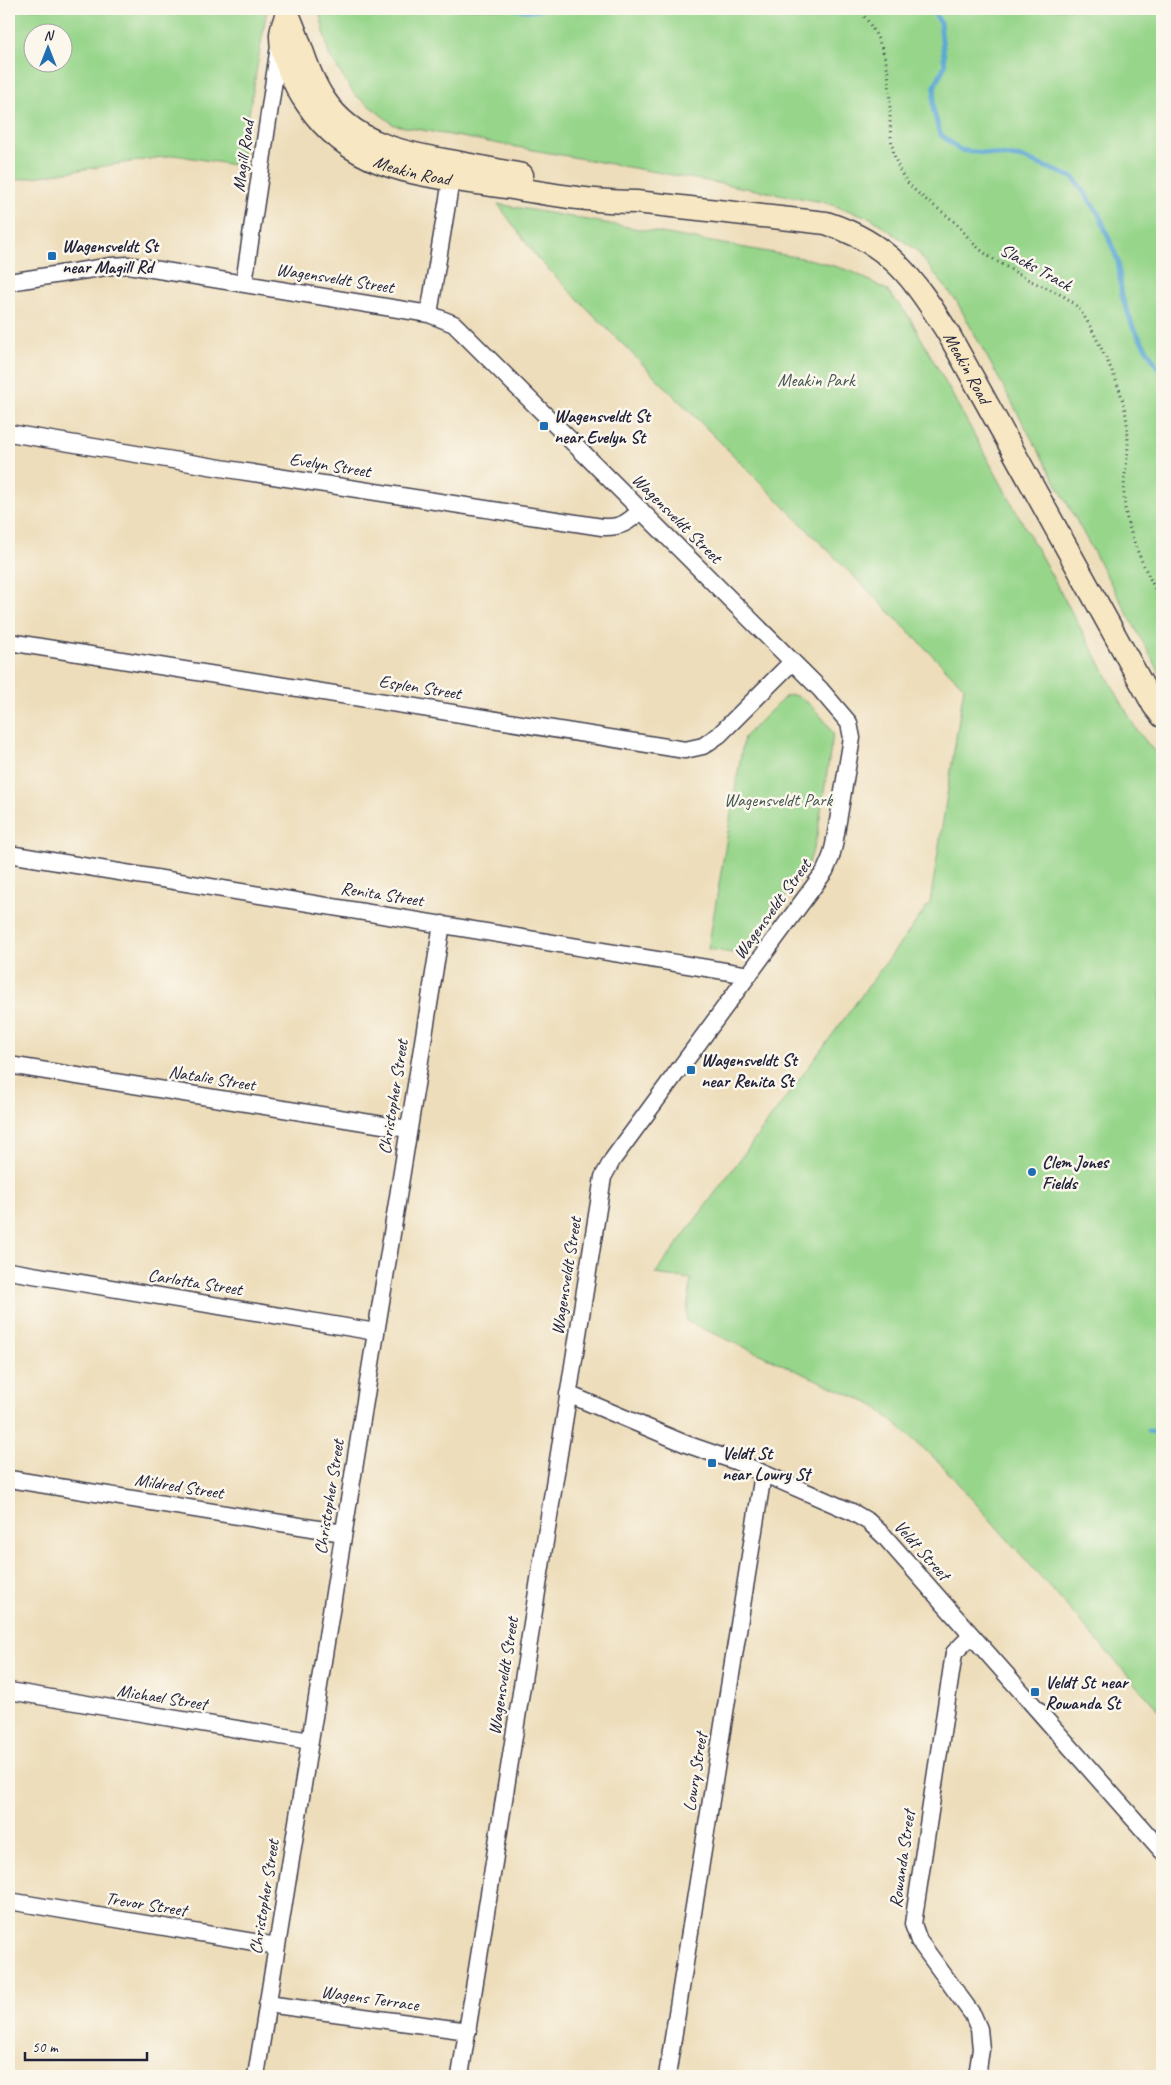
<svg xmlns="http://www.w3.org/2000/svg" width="1171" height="2085" font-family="Caveat,sans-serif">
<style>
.green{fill:#96d58a;stroke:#5c7c62;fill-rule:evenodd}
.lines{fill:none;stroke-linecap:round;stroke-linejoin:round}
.stream{stroke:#5ca7d4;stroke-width:5}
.street-casing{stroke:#403e4e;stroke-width:19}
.secondary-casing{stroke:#403e4e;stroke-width:25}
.path{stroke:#403e4e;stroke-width:3;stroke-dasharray:1 4;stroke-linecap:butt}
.street{stroke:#fff;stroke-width:16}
.secondary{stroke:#f7e8c3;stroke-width:22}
.poi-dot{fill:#1f6fb2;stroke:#fbf7ec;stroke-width:2}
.labels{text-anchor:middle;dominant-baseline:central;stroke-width:5;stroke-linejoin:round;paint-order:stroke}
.street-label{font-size:18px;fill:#22223b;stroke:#fbf7ec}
.poi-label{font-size:18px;font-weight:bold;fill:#22223b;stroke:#fbf7ec;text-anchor:start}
.park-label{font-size:18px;fill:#455853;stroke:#fbf7ec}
</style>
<rect width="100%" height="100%" fill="#fbf7ec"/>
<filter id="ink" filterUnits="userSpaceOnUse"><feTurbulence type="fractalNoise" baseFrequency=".02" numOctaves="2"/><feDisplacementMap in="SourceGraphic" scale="10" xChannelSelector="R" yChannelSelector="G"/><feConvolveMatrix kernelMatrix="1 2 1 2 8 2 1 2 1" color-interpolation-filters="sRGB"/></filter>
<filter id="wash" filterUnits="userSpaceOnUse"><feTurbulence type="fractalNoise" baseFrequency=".0096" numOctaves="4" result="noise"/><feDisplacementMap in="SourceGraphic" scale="20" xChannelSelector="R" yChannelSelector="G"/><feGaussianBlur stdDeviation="1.12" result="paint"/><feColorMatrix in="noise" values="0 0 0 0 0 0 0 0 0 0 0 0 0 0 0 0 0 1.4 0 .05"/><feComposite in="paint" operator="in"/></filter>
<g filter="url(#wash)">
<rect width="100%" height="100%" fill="#edddba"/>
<path class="green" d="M9,9H267L240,166L175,155L9,181ZM62,32V62H32V32Z
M321,9H1162V677L957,302L916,250L871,218L823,202L394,125L354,94L329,55L320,14Z
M498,204L813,260L851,271L887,290L910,318L1136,729L1162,761V1714L940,1463L875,1406L686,1321L691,1279L655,1274L930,903L964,687L538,259Z
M793,695C807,698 827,721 833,734L817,836L809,863L750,945L732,953L708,949L744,737L786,696Z"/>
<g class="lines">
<path class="stream" d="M515,9L533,11L542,9
M932,9L940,22L945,65L935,85L933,108L940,134L960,150L1023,158L1074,178L1099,214L1118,261L1122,296L1133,327L1162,374
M1148,1431L1162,1433"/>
</g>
</g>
<g filter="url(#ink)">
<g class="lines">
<defs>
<path id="street" d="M9,282L112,266L128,265L429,314L454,324L820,689L849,723L852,738L834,845L831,857L825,871L613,1159L603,1177L460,2076
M244,283L279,46
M429,314L453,168
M9,433L227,469L602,527C620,528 628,523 641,510
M9,642L685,750L703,746L719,735L792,662
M9,854L749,975
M9,1065L408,1129
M9,1271L376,1332
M568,1394L686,1444L735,1461L852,1512L869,1522L884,1536L1162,1851
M9,1479L343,1533
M971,1636L954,1653L913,1924L919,1941L973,2015L979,2029L981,2049L977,2076
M9,1691L310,1741
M9,1901L277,1946
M267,2004L468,2031
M256,2076L442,924
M667,2076L763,1474"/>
<g id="secondary">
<path id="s1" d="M288,9C286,17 282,26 281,34C280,56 295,87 307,104C355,175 428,175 505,187C549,194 592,202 636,202L826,223C891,244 913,278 948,333L1154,706L1162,716"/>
<path d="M287,12C301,41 306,72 324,99C353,143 402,153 450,161C474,166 498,170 522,175"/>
</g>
</defs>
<use href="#street" class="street-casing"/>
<use href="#secondary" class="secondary-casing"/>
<path class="path" d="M858,9C874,26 885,50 888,73C893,108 884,144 903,176C914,194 935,205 951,219C960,226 966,236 974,244C988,258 1007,267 1024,277C1042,288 1065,292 1079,309C1088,321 1095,335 1101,348C1117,380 1128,405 1128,442C1128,460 1123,479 1124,498C1126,535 1147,571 1162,604"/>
<use href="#street" class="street"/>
<use href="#secondary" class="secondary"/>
</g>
</g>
<g class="poi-dot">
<rect x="47" y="251" width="10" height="10" rx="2.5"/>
<rect x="539" y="421" width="10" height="10" rx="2.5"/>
<rect x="686" y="1065" width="10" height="10" rx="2.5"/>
<circle cx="1032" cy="1172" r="5"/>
<rect x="707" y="1458" width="10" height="10" rx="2.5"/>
<rect x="1030" y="1687" width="10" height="10" rx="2.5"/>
</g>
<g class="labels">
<g class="street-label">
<text transform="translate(243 156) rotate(-82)">Magill Road</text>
<text stroke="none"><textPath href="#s1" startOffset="230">Meakin Road</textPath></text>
<text transform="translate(1036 267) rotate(29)">Slacks Track</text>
<text transform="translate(335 278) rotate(9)">Wagensveldt Street</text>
<text stroke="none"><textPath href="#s1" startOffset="856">Meakin Road</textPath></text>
<text transform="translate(330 465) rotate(9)">Evelyn Street</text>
<text transform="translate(677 518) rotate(45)">Wagensveldt Street</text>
<text transform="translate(420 687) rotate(9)">Esplen Street</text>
<text transform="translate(382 894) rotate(9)">Renita Street</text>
<text transform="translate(772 909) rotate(-54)">Wagensveldt Street</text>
<text transform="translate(212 1078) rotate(9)">Natalie Street</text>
<text transform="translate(393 1097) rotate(-81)">Christopher Street</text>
<text transform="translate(566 1276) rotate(-81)">Wagensveldt Street</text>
<text transform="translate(195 1282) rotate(9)">Carlotta Street</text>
<text transform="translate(179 1486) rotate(9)">Mildred Street</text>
<text transform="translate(329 1497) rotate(-81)">Christopher Street</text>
<text transform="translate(922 1550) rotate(48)">Veldt Street</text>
<text transform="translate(503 1676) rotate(-81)">Wagensveldt Street</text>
<text transform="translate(162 1697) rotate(9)">Michael Street</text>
<text transform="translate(695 1772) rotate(-81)">Lowry Street</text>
<text transform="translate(902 1859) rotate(-82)">Rowanda Street</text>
<text transform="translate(264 1897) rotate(-81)">Christopher Street</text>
<text transform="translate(146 1904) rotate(9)">Trevor Street</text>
<text transform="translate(370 1998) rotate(8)">Wagens Terrace</text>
</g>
<g class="poi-label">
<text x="62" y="246">Wagensveldt St<tspan x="62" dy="21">near Magill Rd</tspan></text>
<text x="554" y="416">Wagensveldt St<tspan x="554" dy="21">near Evelyn St</tspan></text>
<text x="701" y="1060">Wagensveldt St<tspan x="701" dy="21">near Renita St</tspan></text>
<text x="1042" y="1162">Clem Jones<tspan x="1042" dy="21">Fields</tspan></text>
<text x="722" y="1453">Veldt St<tspan x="722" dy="21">near Lowry St</tspan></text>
<text x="1045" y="1682">Veldt St near<tspan x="1045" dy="21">Rowanda St</tspan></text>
</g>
<g class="park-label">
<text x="816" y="380">Meakin Park</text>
<text x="778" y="800">Wagensveldt Park</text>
</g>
</g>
<rect width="1171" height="2085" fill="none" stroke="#fbf7ec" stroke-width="30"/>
<g transform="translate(48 48)"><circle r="24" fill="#fbf7ec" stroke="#a4a2a5"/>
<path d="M0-4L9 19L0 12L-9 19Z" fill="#1f6fb2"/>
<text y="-8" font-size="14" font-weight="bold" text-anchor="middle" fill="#22223b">N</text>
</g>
<path d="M25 2052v8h122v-8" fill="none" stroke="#22223b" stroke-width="2.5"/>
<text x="32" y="2052" font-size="15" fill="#22223b" stroke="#fbf7ec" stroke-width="4" paint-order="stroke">50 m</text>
</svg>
